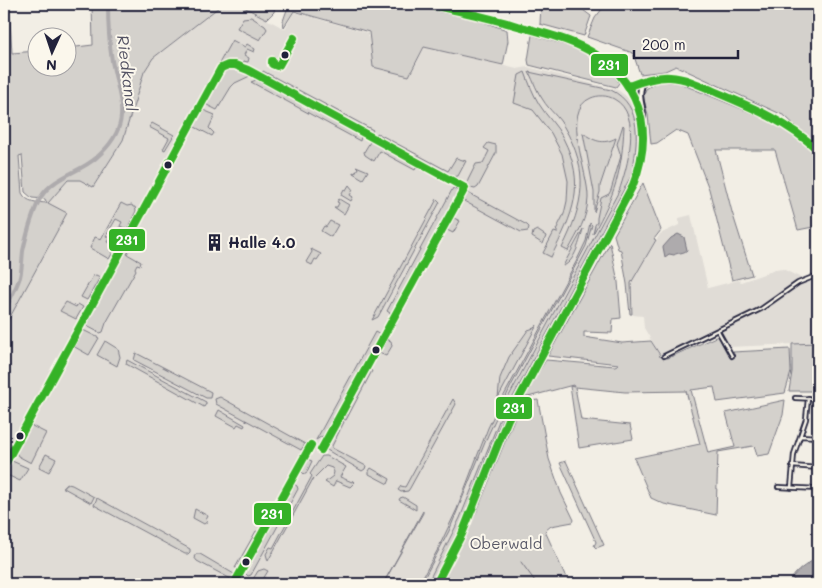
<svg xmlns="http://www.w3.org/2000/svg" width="822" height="588" font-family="Mali,sans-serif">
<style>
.built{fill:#e0dcd6}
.green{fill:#d4d1cc;stroke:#7b7a84;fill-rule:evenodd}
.water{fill:#aeabad;stroke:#76747f}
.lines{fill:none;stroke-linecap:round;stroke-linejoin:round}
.stream{stroke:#76747f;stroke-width:1}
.canal{stroke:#aeabad;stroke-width:4}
.minor-casing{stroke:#22223b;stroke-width:6}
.tertiary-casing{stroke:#22223b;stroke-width:8}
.minor{stroke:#fbf7ec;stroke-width:2.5}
.tertiary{stroke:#fbf7ec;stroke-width:4}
.bus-1-casing{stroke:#fbf7ec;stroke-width:11}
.bus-1{stroke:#35b228;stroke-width:8}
.bus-dot{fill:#22223b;stroke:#fbf7ec;stroke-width:2}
.labels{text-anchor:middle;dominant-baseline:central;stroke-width:4;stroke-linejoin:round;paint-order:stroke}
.poi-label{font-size:15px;font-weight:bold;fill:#22223b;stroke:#fbf7ec;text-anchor:start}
.park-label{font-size:15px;fill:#575766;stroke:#fbf7ec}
.water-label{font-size:16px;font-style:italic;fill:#535263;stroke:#fbf7ec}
.line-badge{stroke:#fbf7ec;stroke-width:2}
.badge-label{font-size:14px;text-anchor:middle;font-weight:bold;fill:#fff}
</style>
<rect width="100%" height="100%" fill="#f2eee5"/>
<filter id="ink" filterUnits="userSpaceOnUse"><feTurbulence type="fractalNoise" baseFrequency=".02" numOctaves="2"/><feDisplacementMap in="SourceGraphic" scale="10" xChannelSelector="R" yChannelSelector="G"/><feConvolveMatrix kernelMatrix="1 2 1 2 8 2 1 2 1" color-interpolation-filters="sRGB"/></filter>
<g filter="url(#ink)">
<path class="built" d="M223,4H238L285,29L294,12L368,33L373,67L409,76L425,47L517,69L528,67L618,90L627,97L633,106L639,129V151L630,185L515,398L496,439L452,550L434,584H4V328L66,214L48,203L68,180H80L93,187L123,140L144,72L148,64L153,58Z
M691,215L708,288L739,280L741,282L775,270L783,269L799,277L805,282L818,278V343L728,347L718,328L660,355L644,328L643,316L633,315L631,283L660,234L679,225V218Z"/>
<path class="green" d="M4,4H9L12,53L37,51L38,68H68V48L93,45L92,4H223L153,58L144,72L123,140L93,187L80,180H68L48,203L67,213L4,328ZM22,155L25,192L32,198L45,199L47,203C37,202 27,203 22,193L19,156Z
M238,4H275L274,12L267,19Z
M289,4H405L477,20L507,30L508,41L503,65L424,47L409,76L373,67L369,32L294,11L284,27L283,21Z
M541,4H575L591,16L584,36L540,24Z
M606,4H818V147L785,116L676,66L665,71L640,74L633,53L587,37L595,18Z
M251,17L265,26L267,29L260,40L237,28L243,18Z
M532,35L582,50L607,67L619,83L616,87L529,65L528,60Z
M232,40L245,47L247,44L255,49L254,52L247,49L244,55L249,58L248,62L243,61L241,64C232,61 224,62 218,70L216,69Z
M232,66L252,75L235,83L231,87L217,110L207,105V100L223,71Z
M263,71L373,130L370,135L261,75Z
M525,72C529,83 533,94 539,104C546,116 557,125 563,138C587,185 573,214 551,257L543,253L554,232L557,233V231L556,230L564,214L567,201L568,181L562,154L551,133L533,110L514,103L519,75Z
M529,72L611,90C644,106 637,144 632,174L506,410L491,445L456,537L431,584H427L460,518L509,396L619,191C627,168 643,114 614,99C607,95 598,95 591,98C560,110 589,173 588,198C587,220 578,232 568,251L562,248C584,204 590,171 564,127C559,117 549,110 543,100C537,92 534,82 529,72Z
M256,80L361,136L360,141L251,82Z
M658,81L679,83L749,112L778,125L800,141H805L818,152V226L798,230L775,150H716L732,212L752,275L732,280L709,189L688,135L676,130L657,143L651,144L648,115L643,96L646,89Z
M203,110L215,115L209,128L214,133L212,136L193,126Z
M152,123L174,135L165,150L163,149L169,138L149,127Z
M623,125L624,126C622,172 615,194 593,234L595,225L597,222V218L601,198L609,194L611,190L621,156L617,144Z
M377,133L448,171L456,158L466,161L458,176L448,177L375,137Z
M583,133C594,141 603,145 616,138L600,186V192L594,212V192Z
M372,141L417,166L415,170L380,151L374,161L365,155L364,152L370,142Z
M488,143L496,145V153L478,187L475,189L470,188L467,185L468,180L476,164L483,163L489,151L484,148Z
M356,166L368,171L363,179L353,173V172L355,173L358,168Z
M643,183L661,230L654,239L656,240L631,283L632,314H630L627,284L621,250L618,249L614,235Z
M349,185L353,190L350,195L353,197L351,201L341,195L344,189L346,190Z
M453,188L460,192L393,315L387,311Z
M468,193L527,225L529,227L528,231L521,232L462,200L464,194Z
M339,199L349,205L344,214L334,207H337L339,203L337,202Z
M437,199L440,202L378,317L372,320Z
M121,203L127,206L132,205L133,207H135L136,211L127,229L120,226L122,222L116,219L106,236L109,238L107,242L117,245L109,259L90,248L95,237L101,239Z
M452,217L460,221L453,233L445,229L449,222L451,223L454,219L451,218Z
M330,221L338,225L331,237L321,231L324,226L326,227Z
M590,223L592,225L586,246L511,386L488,435L449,531L421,584H419L437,551L457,509L488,428L501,401L576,262L586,241Z
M119,227L126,231L118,245L111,241Z
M583,229C580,240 575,262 563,266Z
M537,230L546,236L543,244L532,237L533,232Z
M132,240L140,244L138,248L135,246L133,250L130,249L127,254L141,262L140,265L137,264L135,268L136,270L106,323L103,332L100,333L87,326L86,323Z
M610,243L618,282L621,318L613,319L612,333L584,332V337L622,343L651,341L660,355L659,356L668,358L718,336L728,355L733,352L790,349L791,372L785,393L717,402L714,387L691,390L708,453L735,447L726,413L785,400L783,415L769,454L757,456L755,448L753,446L718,452L716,515L664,504L651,498L634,458L700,444L686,391L625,392L575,387L581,420L630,425L633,439L579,448L570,386L574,387L573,385L528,397L524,396L546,360L615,366L619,364L548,356Z
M311,249L321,254L317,260L315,259L312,265L306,262L312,252Z
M96,275L100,277L87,300L81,297L93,276Z
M66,302L76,307L78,304L83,307L76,319L60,311Z
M537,325L498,398L500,378L509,357L528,330L534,328Z
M83,330L99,338L89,355L73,346Z
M375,332L382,336L341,408L339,409L327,433L316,440Z
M386,339L391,341L392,346L386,356L379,353Z
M105,341L118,349L120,357L117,366L97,355Z
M818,343V391H789L792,372V344Z
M136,353L211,392L210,398H206L134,360Z
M127,360L206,402V404L204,407L128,365L126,364Z
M368,369L372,371L346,420L342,419Z
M220,397L305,444L301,450L216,404L215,399Z
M453,399L456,404L410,488L408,491L401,492L398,490L401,486L405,487Z
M538,400L549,459L561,493L574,520L573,522L551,526L545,531L569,584H441L477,511L521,402Z
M219,410L245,425L244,427L238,424L236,427L216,416Z
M341,420L344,422L332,446V448L366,466L365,469L362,471L327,450V446Z
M30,425L46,433L31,463L18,456L16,452Z
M46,454L56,459L49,472L39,467Z
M322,456H327L346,467L340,477L352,482L353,480L355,482L350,487L336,481L333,487L325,482L333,476L334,472L332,468L326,466L313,479L268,561L266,554L270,547L273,548L312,476L310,474Z
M307,459L312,461L306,474H304L300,470Z
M12,461L28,468L20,481L7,475L4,480V474Z
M566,461L604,545L596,548L594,546L596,542L560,463Z
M371,468L390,479L388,484L369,474V471Z
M68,484L72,485L94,497L91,503L62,487Z
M294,484L297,486L298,489L251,575L248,576L245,573V570L292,485Z
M403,497L416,505V510L399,500L400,498Z
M97,498L190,549V552L188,554H185L94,505Z
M195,509L208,516L206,520L208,521L204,524L193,518Z
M423,511V513L383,584Z
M256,531L260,532L241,567L235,568Z
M196,554H200L234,574L231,579L197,561L194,557Z
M264,569L268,571L260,584H250L258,571Z"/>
<path class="water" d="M678,234L684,237L687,250C683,254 678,252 674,255L669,254L665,257L663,247L671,238Z
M818,556V584H797L792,578C801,566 808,565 818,556Z"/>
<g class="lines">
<path class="stream" d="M521,562L537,584"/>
<path class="canal" d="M4,312C9,301 16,289 20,277C22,269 22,260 23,251C27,233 32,213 41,197C53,177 80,172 96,158C134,125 120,102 112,61C109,42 108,22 108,4"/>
<defs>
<path id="minor" d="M718,331L732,356
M664,356L761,309L798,283L818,275
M795,398L818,399
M801,436L818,437
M792,466L818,468
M778,487L818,489
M791,488L794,454L806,419L808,398"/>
<path id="tertiary" d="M429,4C458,11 486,17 515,25C569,38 625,52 641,115C646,139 643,163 633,185L508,419L462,534L436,584
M642,85C637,98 644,107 643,119
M629,86C641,81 657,76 670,77C686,78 700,85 714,91C750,106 790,121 818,150"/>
</defs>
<use href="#minor" class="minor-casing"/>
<use href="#tertiary" class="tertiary-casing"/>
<use href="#minor" class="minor"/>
<use href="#tertiary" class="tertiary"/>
<defs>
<path id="bus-1" d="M429,4C457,11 486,17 514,25C567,39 617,50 638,107C647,133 643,160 633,185L508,419L462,534L436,584
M272,61V64L277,66L279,65L294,38
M629,86C642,81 656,76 670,77C687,78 702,86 718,93C754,108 789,123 818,150
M4,466L221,68L228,65H235L248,70L465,188L321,450
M234,584L311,445"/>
</defs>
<use href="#bus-1" class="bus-1-casing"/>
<use href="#bus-1" class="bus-1"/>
</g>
</g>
<defs>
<symbol id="building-bare" viewBox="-9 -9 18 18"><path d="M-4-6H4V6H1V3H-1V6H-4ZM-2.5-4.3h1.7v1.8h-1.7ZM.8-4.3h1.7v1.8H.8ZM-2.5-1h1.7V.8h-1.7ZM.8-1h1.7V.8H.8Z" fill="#22223b" stroke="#fbf7ec" stroke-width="2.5" paint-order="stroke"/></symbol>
</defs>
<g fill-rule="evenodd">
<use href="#building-bare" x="202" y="230" width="25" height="25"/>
</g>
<g class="bus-dot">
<circle cx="285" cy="55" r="4.5"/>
<circle cx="168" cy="165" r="4.5"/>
<circle cx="376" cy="350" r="4.5"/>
<circle cx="20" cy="436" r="4.5"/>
<circle cx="246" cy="562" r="4.5"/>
</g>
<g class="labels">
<g class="poi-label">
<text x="228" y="242">Halle 4.0</text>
</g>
<g class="park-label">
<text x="506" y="543">Oberwald</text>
</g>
<g class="water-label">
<text transform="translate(128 73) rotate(83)">Riedkanal</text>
</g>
</g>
<g class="line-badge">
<rect x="590" y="53" width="39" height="24" rx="5" fill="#35b228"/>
<rect x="108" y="228" width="38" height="24" rx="5" fill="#35b228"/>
<rect x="495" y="396" width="38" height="24" rx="5" fill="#35b228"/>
<rect x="253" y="502" width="39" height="24" rx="5" fill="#35b228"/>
</g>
<g class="badge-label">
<text x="609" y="70">231</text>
<text x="127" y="245">231</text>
<text x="514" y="413">231</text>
<text x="272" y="519">231</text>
</g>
<rect width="822" height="588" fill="none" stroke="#fbf7ec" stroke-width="20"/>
<rect x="10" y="10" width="802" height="568" fill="none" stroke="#22223b" stroke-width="2" filter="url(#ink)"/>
<g transform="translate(52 52) rotate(183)"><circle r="24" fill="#fbf7ec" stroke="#a4a2a5"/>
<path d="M0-4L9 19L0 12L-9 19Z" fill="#22223b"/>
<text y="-8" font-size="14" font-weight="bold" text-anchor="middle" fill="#22223b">N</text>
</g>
<path d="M634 50v8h104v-8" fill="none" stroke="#22223b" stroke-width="2.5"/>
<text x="642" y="50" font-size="15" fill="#22223b" stroke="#fbf7ec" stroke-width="4" paint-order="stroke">200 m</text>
</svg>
